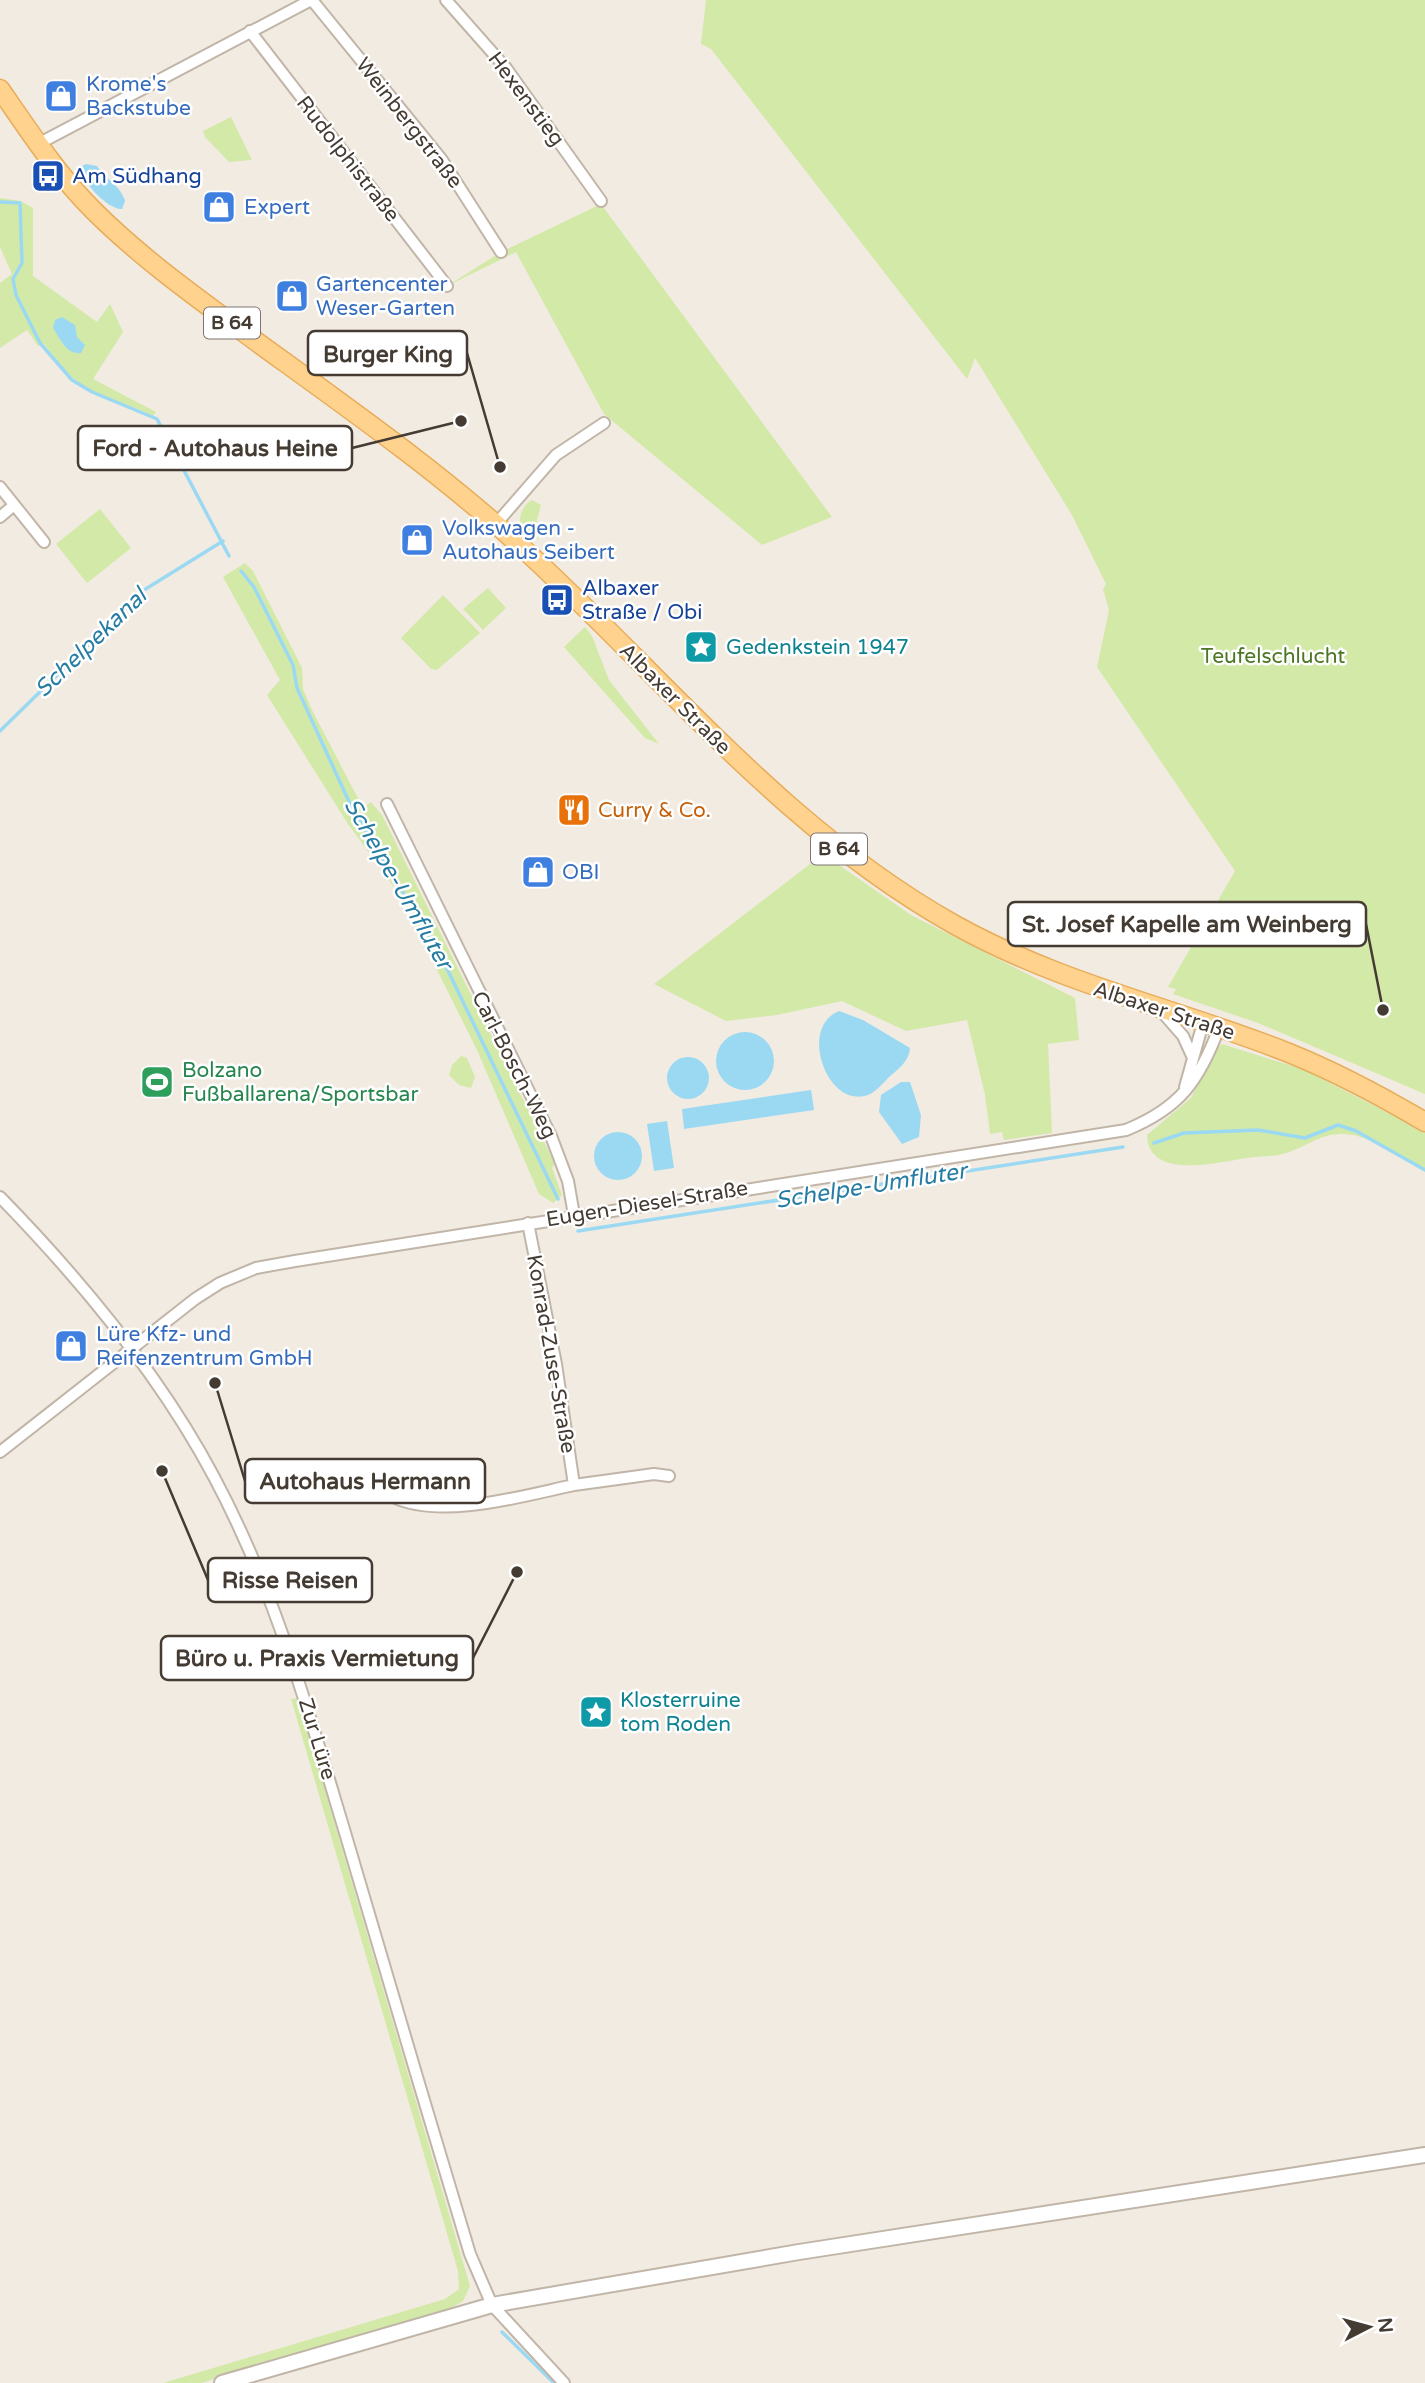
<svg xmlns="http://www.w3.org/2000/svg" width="1425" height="2383" font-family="'Varela Round',sans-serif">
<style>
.green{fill:#d3e9a8}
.water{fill:#9bd9f3}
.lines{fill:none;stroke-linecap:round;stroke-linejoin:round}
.stream{stroke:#9bd9f3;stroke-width:3.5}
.minor-casing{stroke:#c1b5a8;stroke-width:14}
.tertiary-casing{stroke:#c1b5a8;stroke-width:18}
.primary-casing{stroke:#e8ad5a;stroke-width:21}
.minor{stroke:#fff;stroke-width:10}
.tertiary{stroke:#fff;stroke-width:14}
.primary{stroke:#ffd28e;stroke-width:18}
.labels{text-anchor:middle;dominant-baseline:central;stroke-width:5;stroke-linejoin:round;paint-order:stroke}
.shield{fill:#fff;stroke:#7c7670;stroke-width:2}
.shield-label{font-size:19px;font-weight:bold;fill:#443b33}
.shop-label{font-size:21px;fill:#366cbe;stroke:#fff;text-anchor:start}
.street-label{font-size:21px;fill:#443b33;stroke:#fff}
.transit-label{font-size:21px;fill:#164399;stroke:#fff;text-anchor:start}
.culture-label{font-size:21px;fill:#0d838f;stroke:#fff;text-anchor:start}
.park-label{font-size:21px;fill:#4d7724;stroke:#fff}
.food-label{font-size:21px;fill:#c56008;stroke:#fff;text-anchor:start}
.leisure-label{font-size:21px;fill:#27864d;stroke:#fff;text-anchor:start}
.water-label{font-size:23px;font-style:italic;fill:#267da3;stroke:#fff}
.leader{fill:none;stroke:#443b33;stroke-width:2.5}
.callout-dot{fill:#443b33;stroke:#fff;stroke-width:2.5}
.callout{fill:#fff;stroke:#443b33;stroke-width:2.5}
.callout-label{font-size:23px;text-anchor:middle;font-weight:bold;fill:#443b33}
</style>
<rect width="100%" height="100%" fill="#f2ebe2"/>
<path class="green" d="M706,0H1425V1094L1258,1023L1173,994L1176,989L1168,987L1235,871L1097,667L1109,610L1103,589L1106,584L1072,515L975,358L967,379L711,49L701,44Z
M231,117L252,160L229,162L205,137L203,131Z
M0,198L21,201L33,208V276L97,322L110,304L123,332L93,379L156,412L153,416C129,403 92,396 73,378C62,368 53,355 44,344L38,346L27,330L0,348V283L12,274L0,247Z
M601,204L832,517L762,545L604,414L516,252L447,286L501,252Z
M532,500L541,505L535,528L538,539L524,535C517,523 519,507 532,500Z
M100,509L131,548L87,583L56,544Z
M245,563L253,571L302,668L303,689L312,710L363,808L371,802L382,815L555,1164L552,1168L562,1195L553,1203L539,1194L477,1050L399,894L348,824L267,695L280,680L223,577Z
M488,588L506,608L483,630L463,609Z
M443,595L480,633L437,670L431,669L401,638Z
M585,627L592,636L609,680L659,744L645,738L564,647Z
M823,854L911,915L1075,998L1079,1040L1048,1044L1052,1133L1004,1140L1002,1132L990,1134L985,1095L967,1020L906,1031L842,1001L777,1015L726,1021L654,984Z
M1222,1044L1305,1070L1425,1132V1172C1401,1158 1372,1135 1344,1134C1321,1133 1309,1145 1289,1152C1277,1157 1260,1156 1247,1158C1219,1162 1148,1181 1147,1135L1191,1098L1217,1048Z
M461,1056L467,1058L475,1077L471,1088L459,1085L449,1075L452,1065Z
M298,1698L470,2286L463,2301L446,2311L201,2383H163L445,2299L459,2289L458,2271L291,1699Z"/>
<path class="water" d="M86,164L97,166C105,179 121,186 125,201L122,209C108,210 81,181 80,167Z
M62,317L75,325L77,337L85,345L81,353C67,355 60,339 53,328L55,320Z
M839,1011L863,1020L910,1048C909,1062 898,1069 888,1078C883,1083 878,1089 872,1093C830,1116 796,1028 839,1011Z
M716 1061a29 29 0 1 1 58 0a29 29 0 1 1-58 0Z
M667 1078a21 21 0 1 1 42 0a21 21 0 1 1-42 0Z
M901,1082H910L921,1115L919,1137L902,1144L879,1112L881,1095Z
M811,1090L814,1110L684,1129L682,1109Z
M667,1121L674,1168L654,1171L647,1124Z
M594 1156a24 24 0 1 1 48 0a24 24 0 1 1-48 0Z"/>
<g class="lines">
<path class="stream" d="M0,202L20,203L22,263L13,279L16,295L40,343L72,380L92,392L157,419L229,556
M241,571L254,587L293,665L297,688L351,806L439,952L558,1199
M0,731L144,590L223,541
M1154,1143L1184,1133L1258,1130L1305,1138L1338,1125L1356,1131L1425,1170
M578,1231L1123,1147
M502,2332L554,2383"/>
<defs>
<path id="minor" d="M312,0L442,160L501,252
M446,0L506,68L601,201
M250,31L447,286
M38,144L311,0
M0,487L44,542
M0,517L13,506
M495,525L556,455L604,423
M387,804L551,1136L568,1181L574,1215
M1162,1012L1183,1036L1193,1058
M1185,1087L1203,1023
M0,1197C79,1278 161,1377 214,1477C275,1591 309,1713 346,1836C387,1975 428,2115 470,2254L492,2305L564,2383
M528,1223L556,1364L574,1485L654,1474L669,1476
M0,1452L195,1299L220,1283L256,1268L295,1261L1126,1130C1180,1108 1199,1081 1219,1028
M393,1497C442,1520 522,1496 574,1485"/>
<path id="tertiary" d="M222,2383L492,2305L799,2252L1425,2155"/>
<path id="primary" d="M0,89C29,131 57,174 93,210C144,261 203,302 261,345C348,408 436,470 516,542C663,675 779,826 955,925C1063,985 1176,1008 1289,1053C1336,1072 1381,1096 1425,1122"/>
</defs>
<use href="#minor" class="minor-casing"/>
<use href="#tertiary" class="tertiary-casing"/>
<use href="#primary" class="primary-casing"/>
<use href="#minor" class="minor"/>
<use href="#tertiary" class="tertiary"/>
<use href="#primary" class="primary"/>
</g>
<defs>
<symbol id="shop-square" viewBox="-11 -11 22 22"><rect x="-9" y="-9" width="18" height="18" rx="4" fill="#3f7fe0" stroke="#fff"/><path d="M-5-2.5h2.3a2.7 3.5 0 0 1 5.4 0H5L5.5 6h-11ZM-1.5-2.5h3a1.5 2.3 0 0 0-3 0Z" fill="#fff"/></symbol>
<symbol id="bus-square" viewBox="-11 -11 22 22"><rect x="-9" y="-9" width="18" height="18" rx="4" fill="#1a4fb4" stroke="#fff"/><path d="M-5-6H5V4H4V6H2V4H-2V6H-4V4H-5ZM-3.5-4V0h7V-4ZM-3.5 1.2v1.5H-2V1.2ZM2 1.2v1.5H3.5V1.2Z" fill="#fff"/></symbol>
<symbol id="sight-square" viewBox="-11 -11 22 22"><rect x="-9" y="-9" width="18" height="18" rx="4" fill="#0f9aa8" stroke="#fff"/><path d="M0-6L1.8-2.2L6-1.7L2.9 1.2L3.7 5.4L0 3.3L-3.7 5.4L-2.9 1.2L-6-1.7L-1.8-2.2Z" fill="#fff"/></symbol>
<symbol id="restaurant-square" viewBox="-11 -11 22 22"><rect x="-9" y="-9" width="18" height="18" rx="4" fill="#e8710a" stroke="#fff"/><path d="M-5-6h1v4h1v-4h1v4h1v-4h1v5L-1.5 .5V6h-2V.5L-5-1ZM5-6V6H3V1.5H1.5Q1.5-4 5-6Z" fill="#fff"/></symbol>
<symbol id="stadium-square" viewBox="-11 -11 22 22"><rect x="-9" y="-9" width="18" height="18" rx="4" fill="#2e9e5b" stroke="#fff"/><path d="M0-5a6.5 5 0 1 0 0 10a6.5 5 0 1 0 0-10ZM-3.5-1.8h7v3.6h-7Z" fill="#fff"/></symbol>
</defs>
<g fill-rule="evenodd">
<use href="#shop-square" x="42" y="77" width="38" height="38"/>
<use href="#bus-square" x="29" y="157" width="38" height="38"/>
<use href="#shop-square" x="200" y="188" width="38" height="38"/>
<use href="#shop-square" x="273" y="277" width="38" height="38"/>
<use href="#shop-square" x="398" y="521" width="38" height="38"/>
<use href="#bus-square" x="538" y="581" width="38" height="38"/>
<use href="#sight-square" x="682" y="628" width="38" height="38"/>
<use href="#restaurant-square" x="555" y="791" width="38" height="38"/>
<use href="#shop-square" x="519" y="853" width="38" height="38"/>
<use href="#stadium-square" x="138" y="1063" width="38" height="38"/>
<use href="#shop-square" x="52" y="1327" width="38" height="38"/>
<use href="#sight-square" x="577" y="1693" width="38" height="38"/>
</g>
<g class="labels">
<g class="shield">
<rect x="204" y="307.5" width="56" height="31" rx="5"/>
<rect x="811" y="833.5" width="56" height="31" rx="5"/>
</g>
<g class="shield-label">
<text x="232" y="323">B 64</text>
<text x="839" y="849">B 64</text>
</g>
<g class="shop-label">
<text x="86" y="84">Krome's<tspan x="86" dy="24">Backstube</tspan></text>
<text x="244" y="207">Expert</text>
<text x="316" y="284">Gartencenter<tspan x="316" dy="24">Weser-Garten</tspan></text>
<text x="442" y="528">Volkswagen -<tspan x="442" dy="24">Autohaus Seibert</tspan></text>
<text x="562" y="872">OBI</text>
<text x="96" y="1334">Lüre Kfz- und<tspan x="96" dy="24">Reifenzentrum GmbH</tspan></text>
</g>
<g class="street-label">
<text transform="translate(526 99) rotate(53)">Hexenstieg</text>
<text transform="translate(409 123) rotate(52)">Weinbergstraße</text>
<text transform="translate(348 159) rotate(52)">Rudolphistraße</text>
<text transform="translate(675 699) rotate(45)">Albaxer Straße</text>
<text transform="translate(1164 1011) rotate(18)">Albaxer Straße</text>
<text transform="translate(514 1065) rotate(63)">Carl-Bosch-Weg</text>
<text transform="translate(647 1204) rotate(-9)">Eugen-Diesel-Straße</text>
<text transform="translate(551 1354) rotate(80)">Konrad-Zuse-Straße</text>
<text transform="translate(317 1739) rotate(73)">Zur Lüre</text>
</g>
<g class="transit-label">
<text x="72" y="176">Am Südhang</text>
<text x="582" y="588">Albaxer<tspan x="582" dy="24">Straße / Obi</tspan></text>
</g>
<g class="culture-label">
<text x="726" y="647">Gedenkstein 1947</text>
<text x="620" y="1700">Klosterruine<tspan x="620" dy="24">tom Roden</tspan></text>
</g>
<g class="park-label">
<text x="1273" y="656">Teufelschlucht</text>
</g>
<g class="food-label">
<text x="598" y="810">Curry &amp; Co.</text>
</g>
<g class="leisure-label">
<text x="182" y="1070">Bolzano<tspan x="182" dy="24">Fußballarena/Sportsbar</tspan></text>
</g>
<g class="water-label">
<text transform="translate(91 643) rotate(-44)">Schelpekanal</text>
<text transform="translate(398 884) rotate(60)">Schelpe-Umfluter</text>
<text transform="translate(871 1186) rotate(-9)">Schelpe-Umfluter</text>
</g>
</g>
<path class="leader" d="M500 467L467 353M461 421L352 448M1383 1010L1366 924M215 1383L245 1481M162 1471L208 1580M517 1572L473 1658"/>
<g class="callout-dot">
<circle cx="500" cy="467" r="7"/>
<circle cx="461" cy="421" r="7"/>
<circle cx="1383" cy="1010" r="7"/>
<circle cx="215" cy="1383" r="7"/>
<circle cx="162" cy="1471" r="7"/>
<circle cx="517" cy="1572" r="7"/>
</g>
<g class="callout">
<rect x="308" y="331" width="159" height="44" rx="7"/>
<rect x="78" y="426" width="274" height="44" rx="7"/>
<rect x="1008" y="902" width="358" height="44" rx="7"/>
<rect x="245" y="1459" width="240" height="44" rx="7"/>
<rect x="208" y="1558" width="164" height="44" rx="7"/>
<rect x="161" y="1636" width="312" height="44" rx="7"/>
</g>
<g class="callout-label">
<text x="388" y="362">Burger King</text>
<text x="215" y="456">Ford - Autohaus Heine</text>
<text x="1187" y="932">St. Josef Kapelle am Weinberg</text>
<text x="365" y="1489">Autohaus Hermann</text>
<text x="290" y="1588">Risse Reisen</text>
<text x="317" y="1666">Büro u. Praxis Vermietung</text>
</g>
<g transform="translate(1369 2327) rotate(84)" stroke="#ffffff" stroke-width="5" paint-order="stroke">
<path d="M0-5L12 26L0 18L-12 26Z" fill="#443b33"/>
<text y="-10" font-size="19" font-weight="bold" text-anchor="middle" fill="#443b33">N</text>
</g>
</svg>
